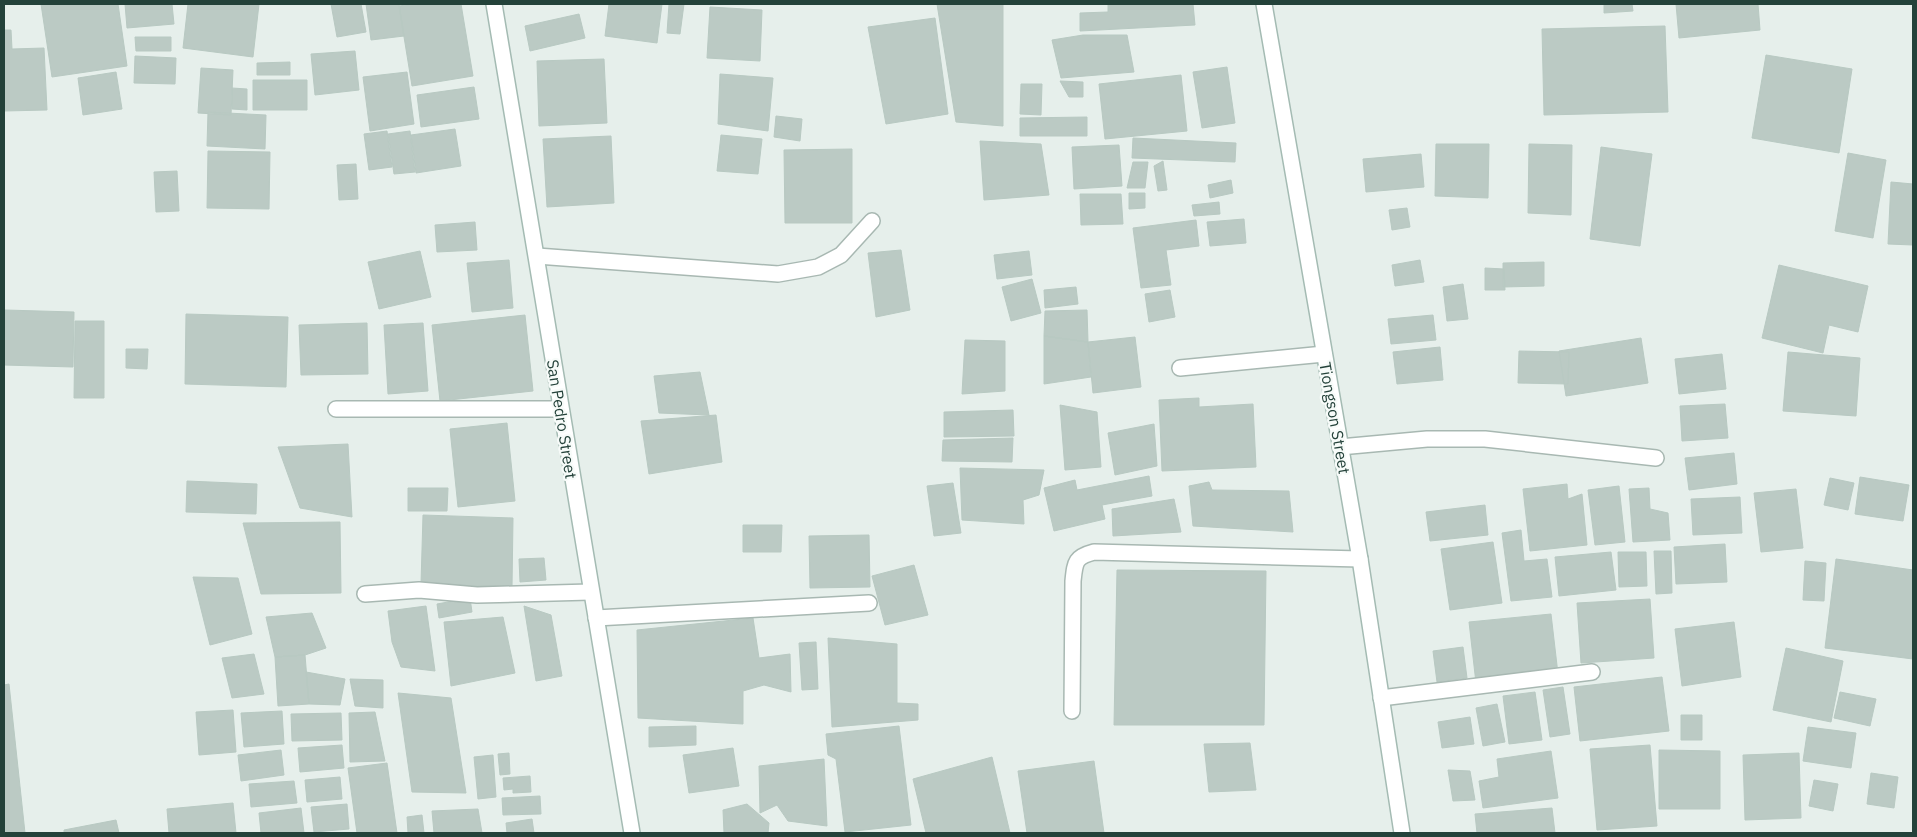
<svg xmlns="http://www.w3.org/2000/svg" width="1917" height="837" font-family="'IBM Plex Sans',sans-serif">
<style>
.building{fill:#bbcac4;stroke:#b8c9c2}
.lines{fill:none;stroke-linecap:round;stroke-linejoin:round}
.lane-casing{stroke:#a8b8b2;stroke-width:18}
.street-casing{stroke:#a8b8b2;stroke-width:18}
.secondary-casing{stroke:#a4bbb3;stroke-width:18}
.lane{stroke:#fff;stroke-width:15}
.street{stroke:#fff;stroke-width:15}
.secondary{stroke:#fff;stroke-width:15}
.labels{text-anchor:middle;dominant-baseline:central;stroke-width:4.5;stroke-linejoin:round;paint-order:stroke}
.street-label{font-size:16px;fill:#24423a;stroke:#f7fbf9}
</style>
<rect width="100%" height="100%" fill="#e6efeb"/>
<path class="building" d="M41,4H118L127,66L52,77Z
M125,4H172L174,24L127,28Z
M188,4H259L253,57L183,48Z
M331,4H361L366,32L337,37Z
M366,4H399L404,36L371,40Z
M413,4H461L473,76L412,86L399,6Z
M609,4H662L657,43L605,36Z
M669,4H684L680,34L667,33Z
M937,4H1003V126L956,122Z
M1108,4H1193L1195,25L1080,31V13L1108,12Z
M1604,4H1632L1633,11L1604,13Z
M1676,4H1758L1760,30L1679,38Z
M710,7L762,10L760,61L707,58Z
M579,14L585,38L530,51L525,26Z
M935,18L948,114L886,124L868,27Z
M1665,26L1668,112L1544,115L1542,29Z
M4,30H11L12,49L44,48L47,110L4,111Z
M1083,35H1127L1134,72L1061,78L1052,40Z
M135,37H171V51H136Z
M355,51L359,90L315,95L311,54Z
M1766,55L1852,69L1839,153L1752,138Z
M135,56L176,58L175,84L134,83Z
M604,59L607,123L539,126L537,61Z
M290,62V75H257V63Z
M1227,67L1235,123L1202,128L1193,72Z
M201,68L233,70L231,115L198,113Z
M116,72L122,109L83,115L78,78Z
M407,72L414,124L370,131L363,77Z
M720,74L773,78L768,131L718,124Z
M1181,75L1187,131L1105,139L1099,84Z
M253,80H307V110H253Z
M1060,81L1083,82V97H1069Z
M1021,84H1042L1041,115L1020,114Z
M474,87L479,119L421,127L417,95Z
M232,88L247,89V110L232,109Z
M208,112L266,115L265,149L207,146Z
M776,116L802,119L800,141L774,137Z
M1087,117V136H1020V118Z
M455,129L461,166L416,173L411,135Z
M387,131L392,167L369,170L364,134Z
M410,131L415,172L394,174L388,134Z
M721,135L762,139L758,174L717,171Z
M611,136L614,203L547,207L543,139Z
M1133,138L1236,143L1235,162L1132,158Z
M980,141L1041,144L1049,195L984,200Z
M1436,144H1489L1488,198L1435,196Z
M1529,144L1572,145L1571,215L1528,213Z
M1119,145L1122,186L1074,189L1072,147Z
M1601,147L1652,154L1640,246L1590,239Z
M852,149V223H785L784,150Z
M208,151L270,152L269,209L207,208Z
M1848,153L1886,160L1873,238L1835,231Z
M1421,154L1424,187L1366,192L1363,159Z
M1163,161L1167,190L1158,191L1154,166Z
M1133,162H1148L1145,188H1127Z
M356,164L358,199L339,200L337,165Z
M177,171L179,211L156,212L154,172Z
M1231,180L1233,193L1210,198L1208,185Z
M1891,182L1913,184V245L1888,244Z
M1129,193H1145V208L1129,209Z
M1080,194H1121L1123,224L1081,225Z
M1219,202L1220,214L1194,216L1192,205Z
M1407,208L1410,227L1392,230L1389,210Z
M1244,219L1246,243L1210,246L1207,222Z
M1196,220L1199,246L1166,250L1171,285L1141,288L1133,228Z
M475,222L477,250L437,252L435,225Z
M901,250L910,310L876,317L868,253Z
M420,251L431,297L379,309L368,262Z
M1029,251L1032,275L997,279L994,255Z
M509,260L513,308L472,312L467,263Z
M1420,260L1424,282L1395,286L1392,265Z
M1544,262V286L1503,287V263Z
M1779,265L1868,286L1858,332L1829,325L1823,353L1762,338Z
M1485,268L1504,269L1505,290H1485Z
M1032,279L1041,313L1011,321L1002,287Z
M1463,284L1468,319L1447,321L1443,287Z
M1076,287L1078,304L1045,308L1044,290Z
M1170,290L1175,317L1149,322L1145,294Z
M5,310L74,312L73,367L4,365Z
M1087,310L1088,342L1044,336L1045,311Z
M186,314L288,317L286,387L185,384Z
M525,315L533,391L440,401L432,325Z
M1433,315L1436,340L1391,344L1388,319Z
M75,321H104V398H74Z
M367,323L368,374L301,375L299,325Z
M423,323L428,391L388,394L384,325Z
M1044,336L1088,342L1091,377L1044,384Z
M1135,337L1141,387L1093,393L1088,342Z
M1641,338L1648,383L1566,396L1559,351Z
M965,340L1005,341V391L962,394Z
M1440,347L1443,380L1397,384L1393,352Z
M126,349H148L147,369L126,368Z
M1519,351L1569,352L1568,384L1518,383Z
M1788,352L1860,358L1856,416L1783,411Z
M1722,354L1726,389L1679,394L1675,359Z
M700,372L709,415L659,413L654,376Z
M1199,398V407L1253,404L1256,467L1162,471L1159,400Z
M1725,404L1728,438L1682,441L1680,406Z
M1060,405L1097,412L1101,467L1065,470Z
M1013,410L1014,436L944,437V412Z
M716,415L722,462L649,474L641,421Z
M507,423L515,501L458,507L450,429Z
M1154,424L1157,466L1115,475L1108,433Z
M1013,438L1012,462L942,461L943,440Z
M348,444L352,517L300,508L278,447Z
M1734,453L1737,484L1689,490L1685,458Z
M960,468L1044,470L1039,495L1023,500L1024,524L962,520Z
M1149,476L1152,496L1102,505L1105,519L1054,531L1044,488L1075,480L1077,490Z
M1860,477L1909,485L1903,521L1855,514Z
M1830,478L1854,483L1848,510L1824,505Z
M187,481L257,484L256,514L186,512Z
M1209,482L1212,490L1289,491L1293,532L1193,526L1189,486Z
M953,483L961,533L934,536L927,486Z
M1567,484L1568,499L1582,494L1587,545L1530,551L1523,489Z
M1619,486L1625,542L1595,545L1588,490Z
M408,488H448L447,511H408Z
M1649,488L1650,509L1668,513L1670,540L1633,542L1629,489Z
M1796,489L1803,548L1761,552L1754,493Z
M1740,497L1742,533L1693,535L1691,499Z
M1174,499L1181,532L1113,536L1112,509Z
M1485,505L1488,535L1430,541L1426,512Z
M423,515L513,518L512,587L421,584Z
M340,522L341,593L261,594L243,523Z
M743,525H782L781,552H743Z
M1521,530L1524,561L1547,559L1552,597L1511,601L1502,533Z
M869,535L870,587L810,588L809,536Z
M1493,542L1502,603L1450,610L1441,549Z
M1725,544L1727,582L1676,584L1674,547Z
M1654,551H1671L1672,593L1656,594Z
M1611,552L1616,590L1559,596L1555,557Z
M1618,552H1646L1647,586L1619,587Z
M544,558L546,580L520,582L519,559Z
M1836,559L1913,570V659L1825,648Z
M1805,561L1826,563L1824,601L1803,600Z
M914,565L928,615L885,625L872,576Z
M1117,570L1266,571L1264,725H1114Z
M193,577L238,578L252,634L210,645Z
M470,598L472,612L439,618L437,604Z
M1650,599L1654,658L1581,663L1577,603Z
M426,606L435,671L401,667L392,642L388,611Z
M524,606L551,615L562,676L536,681Z
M312,613L326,648L305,655L275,657L266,617Z
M1551,614L1558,674L1476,683L1469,622Z
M503,617L515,673L451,686L444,622Z
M753,618L759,658L790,654L791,692L764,685L743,691V724L638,718L637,630Z
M1734,622L1741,677L1682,686L1675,629Z
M828,638L897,644V703L918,704V720L832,727Z
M816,642L818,689L802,690L799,643Z
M1463,647L1467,678L1437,682L1433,651Z
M1786,648L1843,661L1831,722L1773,710Z
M254,654L264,694L232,698L222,658Z
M305,655L309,704L278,706L275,657Z
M306,672L345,679L340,705L309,704Z
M1662,677L1669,731L1580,741L1574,687Z
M350,679L383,680V708L355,706Z
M9,684L25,833H4V685Z
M1563,687L1570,734L1550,737L1543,690Z
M1535,692L1542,740L1509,744L1503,696Z
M1840,692L1876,699L1870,726L1834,718Z
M398,693L451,698L466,793L412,792Z
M1497,704L1505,742L1483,746L1476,708Z
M233,710L236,752L199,755L196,712Z
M282,711L284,744L244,747L241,713Z
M375,712L385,761L350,762L349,713Z
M341,713L342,740L292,741L291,714Z
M1681,715H1702V740H1681Z
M1470,717L1474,744L1442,748L1438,722Z
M696,726V745L649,747V727Z
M899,726L911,825L845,832L836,759L828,755L826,734Z
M1808,727L1856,733L1851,768L1803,761Z
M1250,743L1256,790L1209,792L1204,744Z
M342,745L344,768L300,772L298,748Z
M1650,745L1657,826L1597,830L1590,749Z
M733,748L739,786L689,793L683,755Z
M281,750L284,775L241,781L238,755Z
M1659,750L1720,751V809H1659Z
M1551,751L1558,798L1483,808L1479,781L1499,777L1497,759Z
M509,753L510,774L500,775L498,754Z
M1799,753L1801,818L1745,820L1743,755Z
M493,755L496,797L478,799L474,757Z
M992,757L1010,833H926L913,779Z
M824,759L827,826L788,821L777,805L760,813L759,766Z
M1094,761L1104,833H1027L1018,771Z
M387,763L397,833H357L348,768Z
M1448,770L1470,771L1475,800L1453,801Z
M1871,773L1898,777L1894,808L1867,804Z
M530,776L531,792L513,793V789L504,790L503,778Z
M340,777L342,799L307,802L305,780Z
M1814,780L1838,784L1833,811L1809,806Z
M294,781L297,803L251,807L249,784Z
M540,796L541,814L503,815L502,798Z
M233,803L236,833H169L167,809Z
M347,804L349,829L314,832L311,807Z
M747,804L769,823L768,833H724L723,810Z
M301,808L304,833H261L259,813Z
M1552,808L1555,833H1477L1475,814Z
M478,809L482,833H434L432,811Z
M422,815L424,833H408L407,817Z
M532,819L534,833H507L506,823Z
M116,820L119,833H64V830Z"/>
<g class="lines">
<defs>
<path id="lane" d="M1340,447L1427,439H1485L1656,458
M1381,698L1592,672
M1072,711L1073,581C1075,562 1075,557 1094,552L1360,559"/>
<path id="street" d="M537,256L778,274L818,267L841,255L872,221
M1180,368L1324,354
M336,409H560
M365,594L419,590L477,595L590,592
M596,618L869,603"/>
<path id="secondary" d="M494,4L632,833
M1264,4L1360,559L1402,833"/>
</defs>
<use href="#lane" class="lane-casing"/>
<use href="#street" class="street-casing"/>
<use href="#secondary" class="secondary-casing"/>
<use href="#lane" class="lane"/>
<use href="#street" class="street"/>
<use href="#secondary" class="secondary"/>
</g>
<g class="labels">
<g class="street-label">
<text transform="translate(1335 418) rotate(80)">Tiongson Street</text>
<text transform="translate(562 419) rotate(81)">San Pedro Street</text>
</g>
</g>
<rect width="1917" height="837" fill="none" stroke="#24423a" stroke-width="10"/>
</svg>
